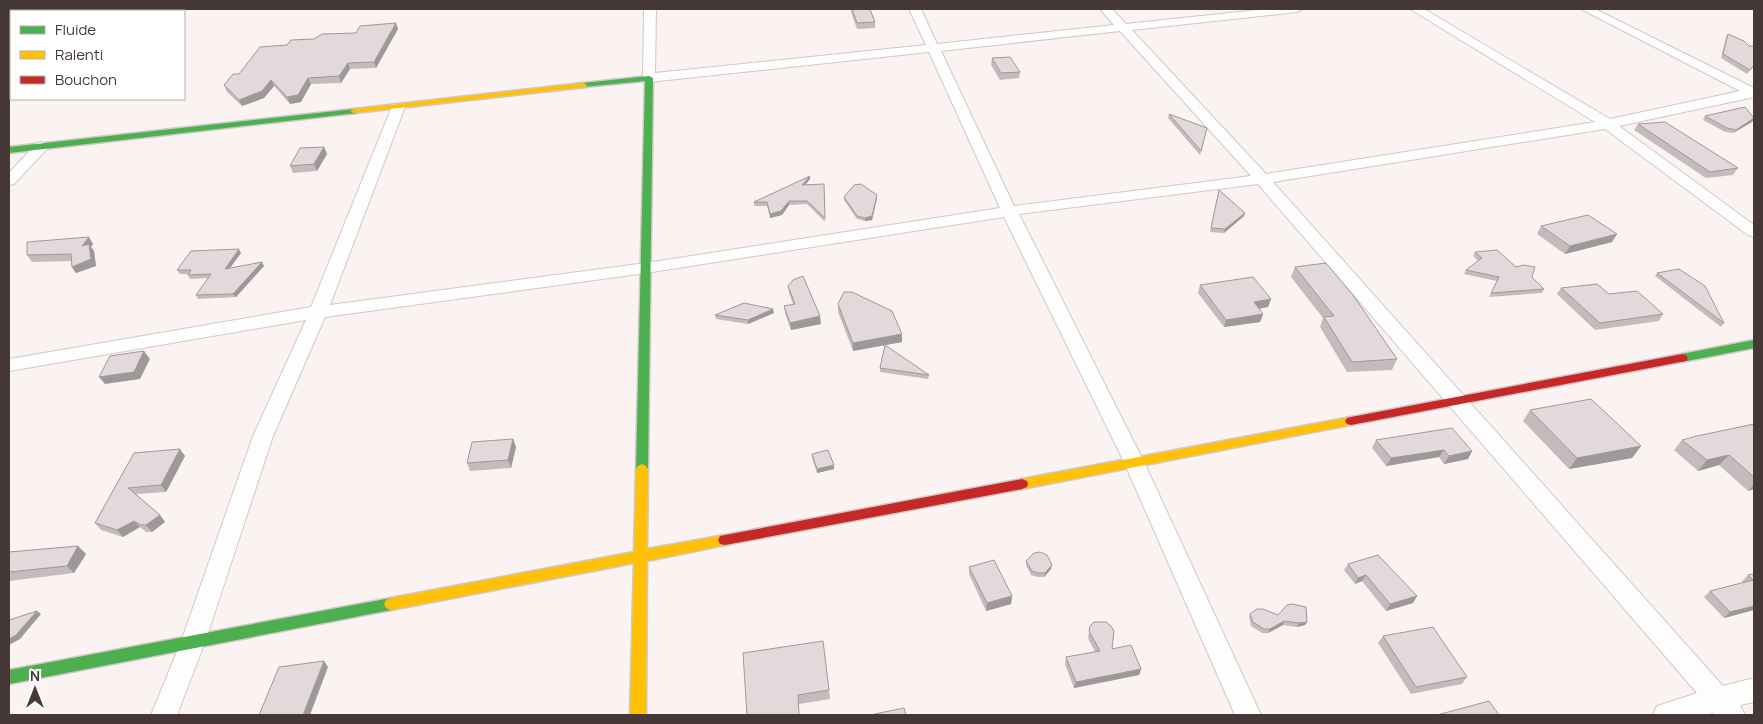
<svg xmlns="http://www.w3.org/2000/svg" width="1763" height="724" font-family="Manrope,sans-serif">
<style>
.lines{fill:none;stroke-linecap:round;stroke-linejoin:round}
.street-casing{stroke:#d1c8c6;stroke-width:2}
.fast-casing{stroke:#d1c8c6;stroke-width:3}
.slow-casing{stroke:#d1c8c6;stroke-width:3}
.jam-casing{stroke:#d1c8c6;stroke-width:3}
.street{fill:#fefdfd;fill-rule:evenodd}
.fast{fill:#4caf50;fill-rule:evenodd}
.slow{fill:#ffc107;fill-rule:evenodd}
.jam{fill:#c62828;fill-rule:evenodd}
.wall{fill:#c3bbbc}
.shaded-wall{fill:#9f9899}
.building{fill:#e3d9db;stroke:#9f9899}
</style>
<rect width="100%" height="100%" fill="#faf3f2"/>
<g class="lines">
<defs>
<path id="street" d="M644,9H656L655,73L926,45L909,9H921L937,44L1114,25L1100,9H1112L1126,24L1267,9H1303L1297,12L1132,30L1266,174L1595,122L1410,9H1424L1610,119L1740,91L1581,9H1595L1754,88V97L1619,126L1754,225V237L1748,235L1605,129L1273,182L1723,686L1754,678V702L1740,705L1745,715H1716L1713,713L1704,715H1653L1657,706L1697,693L1258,184L1019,214L1144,462L1261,715H1235L1124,462L1004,217L646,273L325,317L273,436L205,642L177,715H151L181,642L253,436L306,320L9,371V359L311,307L393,104H403L405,107L330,305L646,263L1000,208L929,52L649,82L643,78ZM1120,31L1251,176L1014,206L941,51Z
M42,142L49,146L47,149L14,184L9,185V173L37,143Z"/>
<path id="fast" d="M649,76L653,78L648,469L646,472H638L636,469L645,81L583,87L579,85L583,83Z
M354,109H357V113L9,153V147Z
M1754,340V348L1682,362L1676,358L1682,354Z
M391,598L396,600L398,604L396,608L391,610L9,684V670Z"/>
<path id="slow" d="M583,83L587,85L586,87L354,113L350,111L354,109Z
M1351,417L1355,418L1357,421L1355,424L1022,489L1017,487L1016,484L1017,481L1022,479Z
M642,464L646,466L648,469L647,549L725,535L730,536L732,540L730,544L725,545L647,561L646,715H630L634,563L391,610L386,608L384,604L386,600L391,598L634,552L636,469L638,466Z"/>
<path id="jam" d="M1682,354L1686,355L1688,358L1686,361L1351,425L1347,424L1345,421L1347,418L1351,417Z
M1022,479L1027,481L1028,484L1027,487L1022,489L725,545L720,544L718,540L720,536L725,535Z"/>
</defs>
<use href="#street" class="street-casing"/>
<use href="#fast" class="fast-casing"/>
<use href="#slow" class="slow-casing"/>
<use href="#jam" class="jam-casing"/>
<use href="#street" class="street"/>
<use href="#fast" class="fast"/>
<use href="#slow" class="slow"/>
<use href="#jam" class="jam"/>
</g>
<path class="wall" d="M851,9H870L875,22V28L857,29L851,12Z
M398,29L376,68L350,69L341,83L311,84L301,102L290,104L274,86L264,98L242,106L227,92L224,85L239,74L287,45L314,39L356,33Z
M1728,34L1749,46H1754V66L1747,74L1721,58L1726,37Z
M992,58L1020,72L1019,78L1000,80L991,65Z
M1169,114L1207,128L1200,155L1168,118Z
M1705,116L1754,119L1752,122L1733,133L1725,132L1703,120Z
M1638,124L1738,168L1733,175L1706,178L1634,130Z
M324,147L327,154L317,171L293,173L290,166Z
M810,179L805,185L824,184L825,222L807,204L789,205L782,215L770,218L767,206H754V202Z
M1219,190L1245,213L1244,216L1224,233L1210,232Z
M844,197L877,198L872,220L865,221L857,219L844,200Z
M1541,226L1612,242L1565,254L1537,234Z
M93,244L91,247L94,251L96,266L76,273L72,267L71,261L32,262L27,255Z
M1475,252L1516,267L1532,277L1544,289L1542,293L1489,297L1497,281L1464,274L1466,270L1478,261L1473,256Z
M241,253L230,268L264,266L236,297L198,299L196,295L208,278L190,279L188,275V274H180L177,270Z
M1295,267L1397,359L1392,370L1347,372L1320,327L1323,318L1291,277Z
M1657,273L1724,323L1721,327L1655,276Z
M1200,285L1271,299L1268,307L1259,309L1263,314L1260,322L1224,327L1198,293Z
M788,286L821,324L791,330L785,313L784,306L793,304L789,293Z
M1561,288L1609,294L1663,314L1659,321L1595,330L1557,294Z
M838,304L902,334V342L853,351L838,312Z
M774,313L748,324L716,319L715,315Z
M880,368L929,375L928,379L880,372Z
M1530,410L1641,446L1632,458L1569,469L1523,421Z
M1754,424V489L1748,491L1719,465L1698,471L1674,450L1682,440Z
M513,439L516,447L511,468L470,471L467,463Z
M1376,440L1472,451L1468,459L1444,464L1439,457L1386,466L1372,448Z
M134,453L185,456L166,492L136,494L160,515L165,522L152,532H146L140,527L123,537L101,530L95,523Z
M812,454L834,469L817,473L812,458Z
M78,546L86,554L74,573L9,581V552Z
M1026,561L1051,569L1044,577H1038L1031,575L1026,565Z
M1348,564L1417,596L1413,603L1386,611L1362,581L1355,584L1344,570Z
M969,567L1012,596L1011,604L986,611L969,574Z
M1754,574V610L1724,618L1704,597L1710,591L1744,583L1742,581L1748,575Z
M1250,614L1278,615L1307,622L1305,625L1297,627L1283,625L1268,633H1262L1251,626L1249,617Z
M1090,626L1112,649L1141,669L1139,675L1074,688L1065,664L1066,657L1095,652L1088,638Z
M1383,636L1467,677L1462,684L1411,694L1378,643Z
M743,653L829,690L830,699L799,704Z"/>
<path class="shaded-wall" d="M396,23L398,29L376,68L374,62Z
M348,63L350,69L341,83L339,76Z
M308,78L311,84L301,102L290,104L287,97Z
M271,80L274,86L264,98L242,106L239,100Z
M1754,118L1752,122L1733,133L1736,130Z
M324,147L327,154L317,171L314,164Z
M810,176V179L802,189V185Z
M877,195V198L872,220L865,221V218Z
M789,201V205L782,215L770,218V214Z
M1245,213L1244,216L1224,233L1225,229Z
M1617,234L1612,242L1565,254L1570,246Z
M89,237L93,244L91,247L94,251L96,266L76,273L72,267L82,246Z
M239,249L241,253L227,272L225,269Z
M262,262L264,266L236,297L233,294Z
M1271,299L1268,307L1251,310L1254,302Z
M773,309L774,313L748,324V320Z
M1263,314L1260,322L1224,327L1226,320Z
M820,316L821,324L791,330L790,323Z
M902,334V342L853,351V343Z
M144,351L150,359L140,379L105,384L99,377Z
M513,439L516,447L511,468L508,460Z
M1641,446L1632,458L1569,469L1577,458Z
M180,449L185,456L166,492L161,485Z
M1444,450L1439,457L1386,466L1391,458Z
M1472,451L1468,459L1444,464L1449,456Z
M1729,455L1719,465L1698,471L1707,460Z
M834,465V469L817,473V469Z
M1754,484V489L1748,491Z
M160,515L165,522L152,532L146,525Z
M134,521L140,527L123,537L117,530Z
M78,546L86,554L74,573L67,566Z
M1052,565L1051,569L1044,577L1045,573Z
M1366,575L1362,581L1355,584L1358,578Z
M1012,596L1011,604L986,611L987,603Z
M1417,596L1413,603L1386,611L1390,604Z
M1754,606V610L1724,618L1730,612Z
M37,611L41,614L20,639L9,645V639Z
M1284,621L1283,625L1268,633L1270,629Z
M1307,622L1305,625L1297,627L1299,623Z
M324,661L328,667L310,715H303Z
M1141,669L1139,675L1074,688L1076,682Z"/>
<path class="building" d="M852,9H870L875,22L857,23Z
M396,23L374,62L348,63L339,76L308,78L298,95L287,97L271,80L262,91L239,100L224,85L233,74H239L260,47L287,45L291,40L314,39L322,34L356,33L360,26Z
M1728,34L1744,41L1749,46H1754V65L1750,70L1723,54Z
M1010,57L1020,72L1001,73L992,58Z
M1745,107L1754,118L1736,130L1727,128L1705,116Z
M1169,114L1207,128L1201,151Z
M1665,122L1738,168L1710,172L1638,124Z
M324,147L314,164L290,166L300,148Z
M810,176L802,185L824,184L825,218L807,201H789L781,211L770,214L767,202H754Z
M861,184L877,195L872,216L865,218L857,216L844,197L854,185Z
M1219,190L1245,213L1225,229L1211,228Z
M1588,215L1617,234L1570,246L1541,226Z
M89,237L82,246L89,244L91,259L72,267L71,254L27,255V242Z
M239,249L225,269L262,262L233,294L196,295L211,274L188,275L191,270H177L191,251Z
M1497,250L1516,267L1524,265L1535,267L1532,277L1544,289L1491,293L1499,277L1466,270L1482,258L1475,252Z
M1326,263L1353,295L1397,359L1352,362L1324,317L1334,316L1295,267Z
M1679,269L1705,286L1724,323L1657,273Z
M803,276L820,316L790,323L784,306L795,304L788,286L793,280Z
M1253,277L1271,299L1254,302L1263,314L1226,320L1200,285Z
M1597,284L1609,294L1637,291L1663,314L1600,323L1561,288Z
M844,292H852L892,311L902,334L853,343L838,304Z
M744,303L773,309L748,320L715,315Z
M885,345L929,375L880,368Z
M144,351L134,372L99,377L110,356Z
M1591,399L1641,446L1577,458L1530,410Z
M1754,424V477L1729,455L1707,460L1682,440L1697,436Z
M1452,428L1472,451L1449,456L1444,450L1391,458L1376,440Z
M513,439L508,460L467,463L472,442Z
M180,449L161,485L128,488L160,515L146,525H141L134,521L117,530L95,523L134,453Z
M828,450L834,465L817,469L812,454Z
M78,546L67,566L9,572V552Z
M1040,552L1047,555L1052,565L1045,573H1038L1032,571L1026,561L1034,553Z
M1378,555L1417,596L1390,604L1366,575L1358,578L1348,564Z
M994,560L1012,596L987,603L969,567Z
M1754,574V606L1730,612L1710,591L1753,580L1748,575Z
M1292,604L1306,607L1307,622L1299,623L1284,621L1270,629H1264L1253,622L1250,614L1257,609H1263L1278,615L1287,605Z
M37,611L16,635L9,639V620Z
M1094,622H1106L1111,626L1114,631L1112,649L1131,645L1141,669L1076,682L1066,657L1100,651L1089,631L1090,626Z
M1433,627L1467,677L1416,687L1383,636Z
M823,641L829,690L798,695L799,715H747L743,653Z
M324,661L303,715H259L279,667Z
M1489,701L1499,715H1437Z
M904,708L906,715H870Z"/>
<rect width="1763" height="724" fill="none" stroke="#463836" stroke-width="20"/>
<rect x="10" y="10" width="175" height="90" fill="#ffffff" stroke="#b5afaf"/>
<rect x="20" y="26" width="25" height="8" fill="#4caf50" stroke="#b5afaf"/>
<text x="55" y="35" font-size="15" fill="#463836">Fluide</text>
<rect x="20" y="51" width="25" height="8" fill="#ffc107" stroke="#b5afaf"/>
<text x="55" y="60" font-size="15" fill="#463836">Ralenti</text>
<rect x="20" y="76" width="25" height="8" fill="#c62828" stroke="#b5afaf"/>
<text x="55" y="85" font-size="15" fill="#463836">Bouchon</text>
<g transform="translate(35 689)" stroke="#ffffff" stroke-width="4" paint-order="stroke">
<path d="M0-4L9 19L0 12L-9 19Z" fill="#463836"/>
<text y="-8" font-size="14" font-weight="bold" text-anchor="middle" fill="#463836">N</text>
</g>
</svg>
